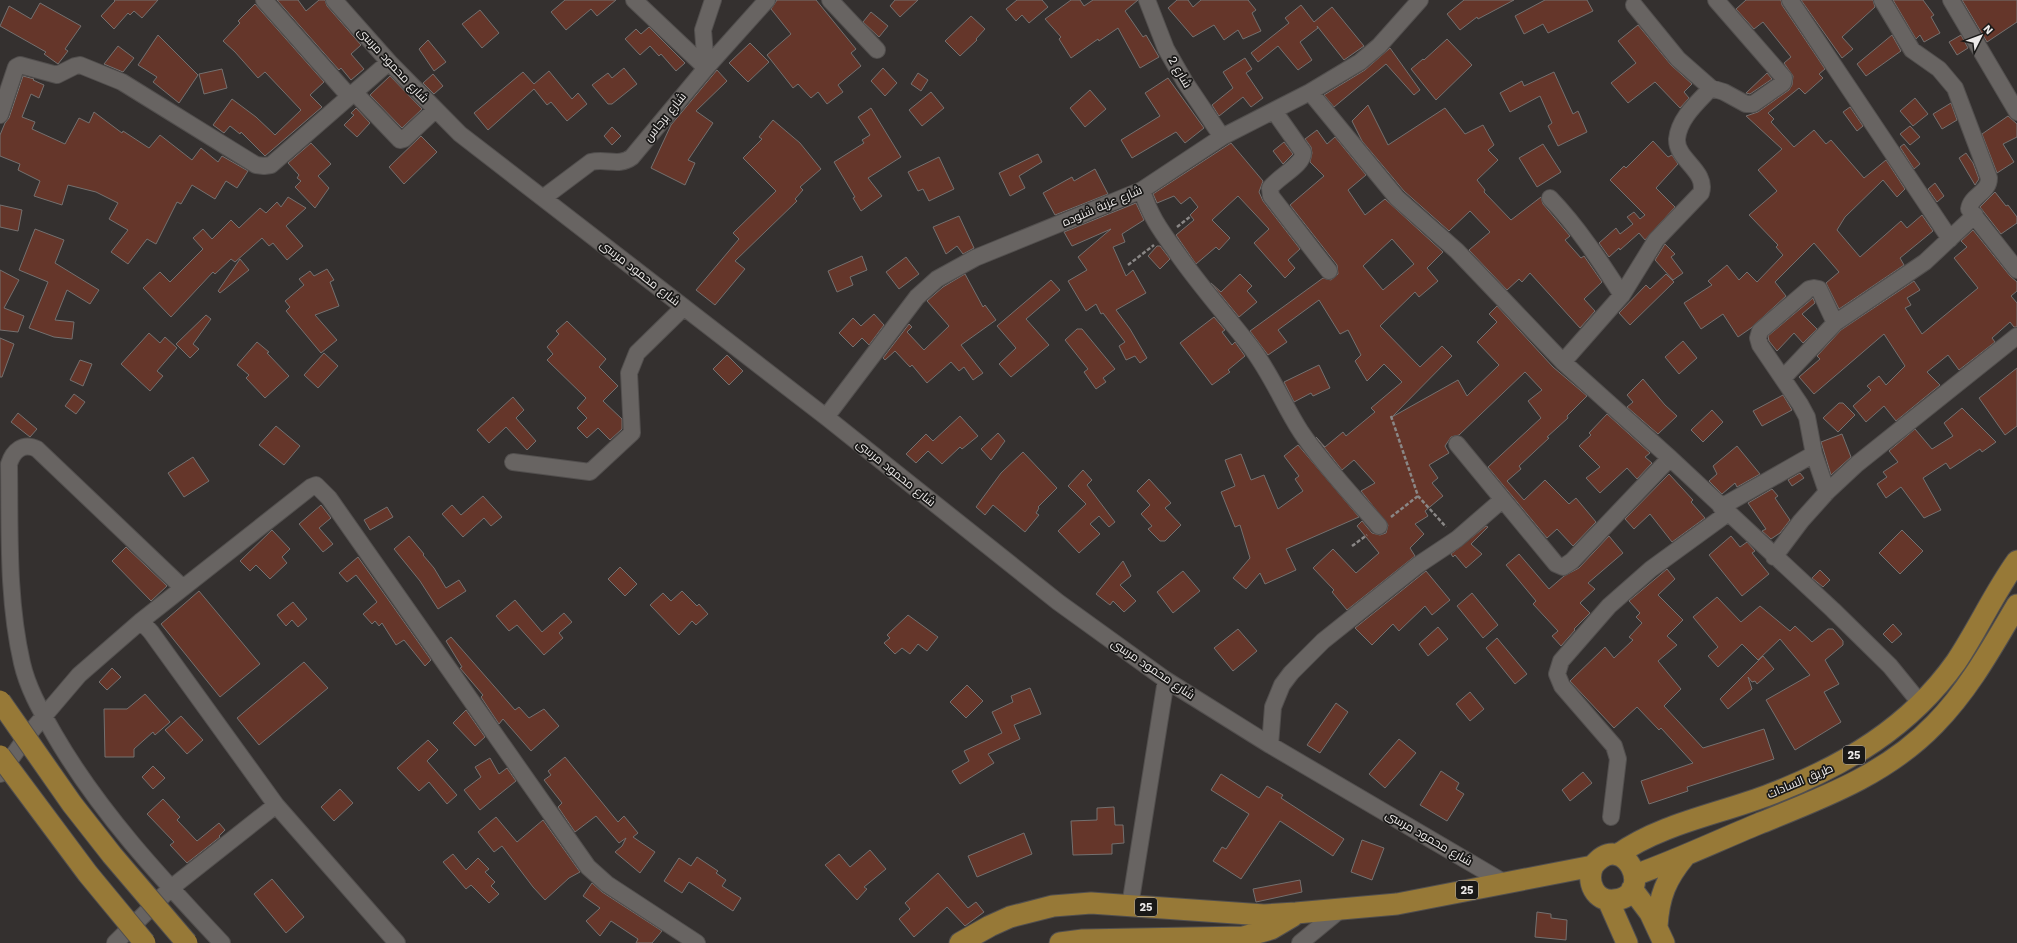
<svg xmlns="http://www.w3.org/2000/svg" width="2017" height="943" font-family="'Work Sans',Cairo,sans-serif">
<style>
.building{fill:#65362a;stroke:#74706f;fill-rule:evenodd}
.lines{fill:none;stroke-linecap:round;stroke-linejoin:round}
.minor-casing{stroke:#524f4e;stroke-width:18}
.major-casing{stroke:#524f4e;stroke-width:23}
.path{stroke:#8a8786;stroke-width:2.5;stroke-dasharray:4 2;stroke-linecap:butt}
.minor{stroke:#686462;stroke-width:16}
.major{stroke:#977937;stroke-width:21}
.major-bridge-casing{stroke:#524f4e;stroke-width:23;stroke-linecap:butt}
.major-bridge{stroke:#977937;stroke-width:21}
.labels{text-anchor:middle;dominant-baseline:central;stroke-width:3.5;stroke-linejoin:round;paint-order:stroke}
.shield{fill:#1a1918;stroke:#aeabaa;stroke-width:1}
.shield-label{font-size:11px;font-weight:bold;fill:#edeae9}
.street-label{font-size:12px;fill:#edeae9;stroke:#1a1918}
</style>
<rect width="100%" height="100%" fill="#34302f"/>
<path class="building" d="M114,0H158L142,18L134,11L130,15L128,13L114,29L101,16L115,1Z
M277,0H298L306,11L319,0H325L327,6L361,45L351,54L364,69L351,80L341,68L339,70Z
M565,0H616L597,16L591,9L566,30L551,12Z
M777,0H816L856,49L851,53L861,66L838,85L843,92L827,104L818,92L811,98L798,84L793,88L767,55L791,34L771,9Z
M895,0H918L900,17L890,6Z
M1017,0H1042L1048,7L1029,23L1022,15L1016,21L1006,9Z
M1071,0H1080L1084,6L1093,0H1138L1125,11L1143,37L1146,35L1159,57L1140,68L1118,28L1099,41L1098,39L1071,58L1059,39L1061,37L1045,19Z
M1177,0H1188L1193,7L1201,0H1248L1256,10L1252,13L1261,31L1243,39L1238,30L1224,40L1214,25L1193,37L1168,8Z
M1464,0H1514L1478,19L1477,17L1460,30L1447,14Z
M1545,0H1587L1593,11L1548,33L1543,24L1524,34L1515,16Z
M1746,0H1781L1782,5L1825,69L1819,74L1823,78L1805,94L1799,88L1768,113L1774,119L1771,122L1794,147L1814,130L1826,144L1831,140L1864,178L1886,160L1905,189L1897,197L1883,180L1845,217L1837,230L1860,257L1901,221L1907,228L1922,215L1933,231L1900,258L1904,265L1839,309L1826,283L1839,272L1814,243L1775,282L1786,296L1751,328L1738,337L1723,314L1701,329L1684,303L1712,285L1708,281L1727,265L1739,280L1747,272L1757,282L1783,255L1776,247L1778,245L1749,215L1777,191L1758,170L1782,149L1746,116L1758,112L1789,90L1792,85L1793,76L1784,63L1791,57L1763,22L1754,29L1736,9Z
M1801,0H1873L1875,7L1842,37L1853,49L1842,58Z
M1893,0H1923L1934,15L1931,17L1940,33L1924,42L1920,35L1916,39Z
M1962,0H2017V22L1987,42Z
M40,3L81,26L65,49L68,51L58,64L44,54L46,52L0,26L9,6L31,19Z
M255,4L324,82L310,95L322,107L265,156L241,132L240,134L230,126L224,133L213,125L232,99L256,117L275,135L301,110L265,72L258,78L235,52L223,41L240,23L238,21Z
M1301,5L1314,22L1332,7L1364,46L1344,60L1317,26L1318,28L1300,42L1312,60L1298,70L1278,46L1258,62L1251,53L1289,23L1285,18Z
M480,10L499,33L482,48L462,24Z
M871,12L888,26L879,37L863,22Z
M971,16L985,29L976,39L977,40L960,56L945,41Z
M1638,25L1671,65L1692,84L1684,92L1689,98L1680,108L1655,82L1628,103L1611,83L1636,63L1618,41Z
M649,27L685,63L676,71L661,54L659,56L650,46L640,55L625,39L636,29L641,34Z
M158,35L198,75L179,103L153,82L157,77L138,65Z
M1892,35L1901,51L1866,76L1857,64Z
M1961,35L1968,48L1957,55L1949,42Z
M1447,39L1472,65L1436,100L1411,69L1423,59L1424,60Z
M428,40L446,62L434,71L419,49Z
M750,43L769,62L748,82L729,63Z
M118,46L134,58L123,72L104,64Z
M1390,48L1420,90L1414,95L1386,64L1334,107L1324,95L1365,70Z
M1245,58L1252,69L1246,73L1263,98L1251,107L1243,97L1219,116L1212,105L1233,88L1223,72Z
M624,68L637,84L612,104H608L592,85L608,73L612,78Z
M883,68L897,83L885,96L871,81Z
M222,69L227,88L204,94L199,74Z
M717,70L727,81L696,111L713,123L688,160L695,163L685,185L651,168L671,125Z
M549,71L572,99L578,93L587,104L567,121L551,102L547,105L534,89L488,130L474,113L523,72L534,84Z
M1554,72L1573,114L1578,111L1587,132L1558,146L1548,126L1552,123L1540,96L1510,112L1500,93L1522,81L1524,86Z
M918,73L928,80L921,91L911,84Z
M1767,73L1772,79L1750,94L1746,93Z
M433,74L443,86L434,94L423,83Z
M23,76L34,79L33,80L44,85L39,98L31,94L22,117L35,122L32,129L65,144L79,118L89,123L94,112L122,133L123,131L149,148L160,135L192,160L201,148L218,162L222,156L248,171L237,188L226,181L215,199L192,185L181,204L177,202L156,244L147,239L128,264L111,252L128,230L109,219L118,203L96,192L68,185L62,205L34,196L40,181L18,170L20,164L0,156V135L5,123L9,118Z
M390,76L422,109L402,128L370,95Z
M1168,78L1204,128L1185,143L1176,132L1132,158L1121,140L1160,116L1145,93Z
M1090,90L1106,109L1085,127L1070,108Z
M931,92L944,108L922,126L909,110Z
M1915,98L1928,114L1913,126L1900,111Z
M1951,103L1957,120L1942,129L1933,114Z
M1368,105L1388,145L1445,108L1465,134L1483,125L1494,145L1488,150L1498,160L1477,180L1485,190L1484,192L1511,220L1541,197L1543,204L1570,236L1565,240L1581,258L1584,256L1602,282L1584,299L1595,311L1580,328L1530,273L1522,282L1519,279L1507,290L1469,250L1490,232L1470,211L1449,231L1404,191L1362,141L1352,121Z
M1850,107L1863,126L1857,131L1843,112Z
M356,108L370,123L357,137L344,125L354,115L351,113Z
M871,108L901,157L868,178L882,196L861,211L853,198L855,197L834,162L864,143L862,140L870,135L858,117Z
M2008,116L2017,124V137L2003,144L2014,162L1997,173L1982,134Z
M773,120L800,143L821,169L800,187L803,190L795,199L797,201L735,261L745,269L715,305L696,290L739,239L733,233L776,191L743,158L762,139L759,137Z
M1910,126L1920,137L1910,145L1900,134Z
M612,127L621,136L612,145L604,136Z
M1317,130L1327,144L1335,137L1366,175L1348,190L1365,215L1385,199L1443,252L1427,268L1438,281L1419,297L1415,292L1380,326L1420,367L1442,346L1452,356L1392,417L1458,380L1467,396L1499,365L1477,342L1497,322L1489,314L1497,306L1553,367L1587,396L1567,416L1568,418L1547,437L1549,438L1519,466L1521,469L1507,481L1524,500L1545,480L1569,504L1576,498L1596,522L1573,546L1557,529L1547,538L1488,467L1541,418L1528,401L1542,390L1525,372L1459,435L1451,437L1445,446L1449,453L1429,465L1438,478L1432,483L1443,496L1425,511L1428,516L1415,524L1424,534L1410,548L1415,556L1347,610L1332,592L1334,590L1313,568L1333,549L1356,573L1379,553L1357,526L1362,521L1372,533L1380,535L1386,533L1388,525L1361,491L1375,483L1354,460L1342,470L1316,437L1325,447L1343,432L1346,436L1375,412L1371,408L1402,382L1384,364L1367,381L1355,361L1361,355L1348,330L1340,334L1319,300L1278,330L1287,342L1268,355L1250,331L1323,278L1331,280L1338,274L1337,265L1290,205L1324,176L1310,162L1312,153L1311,147L1305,139ZM1392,239L1414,264L1383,290L1363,266Z
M421,136L437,152L404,184L389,167Z
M1653,141L1668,157L1672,155L1678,164L1656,188L1675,207L1645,240L1639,233L1620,250L1619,248L1609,257L1599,243L1616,228L1620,234L1633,224L1627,217L1634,212L1640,219L1645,215L1610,180L1624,166L1626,168Z
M1284,142L1293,154L1283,164L1273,151Z
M311,143L331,164L318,176L329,188L315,208L295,187L301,181L297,178L299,175L288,163Z
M1231,143L1263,181L1259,192L1263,201L1300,249L1288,260L1295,268L1285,278L1254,243L1269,229L1238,196L1212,220L1230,238L1219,250L1216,247L1196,264L1176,235L1194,220L1190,215L1198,207L1190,197L1181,204L1174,196L1157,203L1154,196L1153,194Z
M1543,144L1561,172L1537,187L1519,158Z
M1904,144L1920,164L1914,169L1900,147Z
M1966,153L1973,163L1979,179L1975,185L1959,158Z
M1038,154L1042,162L1019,176L1025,188L1010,196L999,173Z
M939,157L954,189L929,201L923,189L918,191L908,172Z
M1095,169L1108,194L1055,215L1043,193L1072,177L1074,181Z
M1935,183L1944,196L1937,202L1928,189Z
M1995,192L2006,206L2008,205L2017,217V223L2001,234L1980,207Z
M288,197L306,208L286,226L303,246L287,260L273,243L269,246L262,238L235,262L231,259L215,274L213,272L171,317L143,288L160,272L170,282L203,249L193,238L203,229L212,239L231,220L239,228L260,208L266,213L277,202L281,207Z
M1136,203L1144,220L1122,234L1125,242L1113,247L1126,276L1133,270L1146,293L1116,310L1130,329L1147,358L1140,363L1135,356L1126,360L1119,346L1125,342L1103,313L1101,314L1096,304L1086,311L1068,281L1087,270L1078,257L1111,229L1072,246L1064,232Z
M0,205L22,210L18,231L0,227Z
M959,216L974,248L963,254L957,246L946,254L933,227Z
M35,229L64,240L55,263L99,290L90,304L67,290L55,320L74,322L72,339L54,337L29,328L48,282L19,270Z
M1973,230L2010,276L2017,282V291L2011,296L2017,303V327H2014L2010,322L1992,338L1995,342L1959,370L1948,355L1927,372L1940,385L1896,421L1884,406L1866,422L1853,406L1871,390L1867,386L1879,376L1886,385L1905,366L1884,334L1814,394L1799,377L1820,359L1817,356L1841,330L1914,281L1920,290L1907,298L1911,305L1905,308L1922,334L1978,288L1954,258L1967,247L1961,241Z
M1665,244L1675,254L1671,257L1683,273L1673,280L1655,260Z
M1157,246H1160L1170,259L1160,269L1148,256Z
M862,256L867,270L850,277L853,285L837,292L828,271Z
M906,257L919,274L899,289L886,272Z
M240,259L249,270L220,293L218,291Z
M327,269L334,280L330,282L339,306L315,315L337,340L321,353L286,311L290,307L285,301L304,285L299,279L310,271L314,276Z
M0,270L19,280L4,308L24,316L18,332L0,330Z
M965,274L983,307L985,305L996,320L961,345L983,373L973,380L964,367L959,371L951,362L927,383L912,365L910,367L895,351L885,360L883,358L909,324L912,327L907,332L924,350L949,326L927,301L943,287Z
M1240,274L1252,286L1247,291L1257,302L1239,317L1211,283L1221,292Z
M1666,274L1674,282L1630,325L1619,313L1646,285L1650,289Z
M1051,280L1060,290L1026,319L1049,345L1011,377L999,364L1016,348L997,326Z
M1813,298L1815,303L1802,314L1817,329L1803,343L1794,333L1777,351L1769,341L1768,336Z
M874,314L884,325L869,345L862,338L853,347L839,333L853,318L861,326Z
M206,315L211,319L193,344L199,349L190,358L176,344Z
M1214,317L1225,330L1222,332L1232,345L1235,342L1245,356L1228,370L1230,372L1212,385L1180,343Z
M567,321L606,359L599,367L618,386L603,401L622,419V429L610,440L598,428L587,438L577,428L587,418L577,408L586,398L547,360L553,354L547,347L559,334L556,331Z
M1077,329H1082L1115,369L1103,378L1106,382L1096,389L1084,372L1088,369L1065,340Z
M149,333L160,343L165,337L177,348L157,371L163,376L150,391L121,364Z
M0,338L14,344L2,377H0Z
M1683,341L1697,358L1679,374L1665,357Z
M257,342L269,352L267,353L289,376L265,398L246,378L249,375L237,365Z
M324,353L338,366L318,388L304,375Z
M727,355L743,371L729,385L713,369Z
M80,360L92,364L83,386L70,380Z
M1319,365L1330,388L1313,396L1311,393L1294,402L1284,382Z
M2017,368V426L2005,435L1979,398Z
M1643,379L1665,405L1677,416L1658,434L1627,407L1633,402L1627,395Z
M74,394L85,402L76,414L65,406Z
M1783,395L1792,410L1762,426L1753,411Z
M513,397L524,410L516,418L536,441L527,450L506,427L489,443L477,430Z
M1839,403H1843L1855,415L1838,432L1823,418Z
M1962,408L1996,442L1982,452L1980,449L1950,469L1946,463L1923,478L1941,510L1924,518L1901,487L1886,498L1877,484L1887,477L1883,472L1898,462L1889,451L1915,429L1932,449L1953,436L1944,423Z
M1712,410L1723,422L1703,442L1691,430Z
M18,413L37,429L30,437L11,422Z
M1607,414L1650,453L1645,457L1652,463L1637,479L1627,468L1600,493L1586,478L1600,467L1579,446L1591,435L1589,433Z
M960,416L978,436L962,449L960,447L942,464L928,451L916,463L906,454L926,434L933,441Z
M276,426L300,446L284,465L259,445Z
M998,433L1005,441L991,460L981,449Z
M1842,434L1851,457L1831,475L1821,442Z
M1298,445L1359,517L1286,549L1296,570L1265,584L1260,573L1246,589L1233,578L1250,558L1240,525L1235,527L1221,492L1235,486L1225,460L1241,454L1251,480L1264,475L1278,509L1303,491L1295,479L1299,476L1284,456Z
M1737,446L1760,474L1737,487L1735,483L1722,494L1709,481L1717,474L1713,466Z
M1023,452L1057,488L1038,507L1039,508L1036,513L1039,515L1025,532L993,505L985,515L976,507L1001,473Z
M193,457L209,481L184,497L168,473Z
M1083,470L1092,480L1087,485L1115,522L1109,527L1099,516L1090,524L1100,534L1079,553L1058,531L1086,504L1068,486Z
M1800,473L1804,478L1792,486L1788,480Z
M1669,474L1693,500L1691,502L1705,518L1672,542L1650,514L1634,529L1625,519Z
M1149,479L1171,503L1165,508L1181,525L1165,541H1160L1148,529L1152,526L1141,514L1150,505L1137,491Z
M1772,489L1778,496L1775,498L1790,520L1780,533L1771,539L1762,531L1766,529L1748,503Z
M483,496L502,517L491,526L484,518L463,537L442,514L452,505L461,515Z
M321,505L331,518L319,528L333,544L323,552L299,524Z
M387,507L393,517L370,530L364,520Z
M1486,526L1488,527L1471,544L1482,554L1466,568L1455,555L1453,557L1451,554Z
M272,530L290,549L282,557L287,563L270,579L256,565L250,571L240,561Z
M1902,530L1923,551L1900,574L1879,553Z
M409,536L424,554L423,555L434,568L446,588L459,580L466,591L438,609L420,581L394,549Z
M1609,536L1623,553L1588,583L1595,589L1580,603L1590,613L1574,629L1575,630L1561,646L1552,636L1558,631L1533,604L1536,601L1506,565L1519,554L1549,589L1564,576L1579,568Z
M1731,536L1740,547L1747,542L1755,551L1752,553L1769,574L1742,596L1709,555Z
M126,547L167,586L151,601L112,561Z
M358,557L431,660L425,666L404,640L396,645L382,623L379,626L375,621L372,624L363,614L377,602L356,575L347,582L339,573Z
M1123,561L1131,576L1120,585L1136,601L1124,612L1113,601L1110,605L1096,594Z
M620,567L637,584L625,596L608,579Z
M1667,569L1675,579L1658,595L1683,620L1667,636L1677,645L1658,661L1681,689L1664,706L1703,748L1764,729L1774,759L1687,787L1688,791L1649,804L1641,781L1693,763L1661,728L1659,730L1637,707L1614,728L1570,681L1605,647L1614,658L1633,640L1629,637L1642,623L1636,617L1640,613L1629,601Z
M1820,570L1830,580L1823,587L1812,578Z
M1183,571L1200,591L1173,613L1157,592Z
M1426,571L1450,600L1432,615L1425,606L1399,631L1393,624L1372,645L1355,628Z
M199,591L260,664L220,697L161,624Z
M682,591L697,606L699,604L708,614L696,625L692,621L679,635L650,605L663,593L671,601Z
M1472,593L1498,625L1483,638L1457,606Z
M1717,597L1741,622L1760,606L1790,631L1795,626L1812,642L1828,629H1833L1843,641V645L1825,660L1839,684L1824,692L1841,722L1795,750L1766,700L1810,675L1780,639L1758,660L1742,644L1718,667L1708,656L1718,647L1693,617Z
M515,600L542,632L564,613L572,622L559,633L563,638L544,655L517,625L509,631L496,616Z
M293,602L307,619L298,627L292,620L286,626L277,615Z
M908,615L938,637L927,651L918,644L910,654L902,648L895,654L884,643L890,638L887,635Z
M1893,624L1902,634L1892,643L1883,634Z
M1438,627L1448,639L1428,656L1419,644Z
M1238,629L1257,651L1233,671L1214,648Z
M451,637L515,710L519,707L529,718L544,709L559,726L531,751L503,719L499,724L481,697L483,695L460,668L462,667L446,641Z
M1497,638L1527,674L1515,684L1486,648Z
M1763,656L1774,669L1757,684L1755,681L1752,682L1748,677L1752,689L1728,709L1720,699Z
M304,662L328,688L259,745L237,718Z
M112,668L121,677L107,690L99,682Z
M967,685L983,701L966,718L950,702Z
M1030,688L1041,714L1014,725L1020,739L988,754L994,763L960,784L952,771L969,761L964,751L1002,733L992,712L1013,702L1011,696Z
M1470,692L1484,709L1470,721L1456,704Z
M145,694L170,722L155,735L153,732L134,749V757H105L104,709H127Z
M1336,703L1348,712L1320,753L1307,745Z
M466,710L485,737L475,746L453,723Z
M181,716L203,740L187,754L165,730Z
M1399,739L1416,753L1385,788L1369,774Z
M428,740L438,750L427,761L457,795L447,804L429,782L419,791L397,768Z
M565,757L618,822L624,816L638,833L633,837L655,852L640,873L615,852L622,846L626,838L619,843L596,816L575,832L558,807L562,803L544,780L551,775L548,771Z
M490,758L499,774L507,768L516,781L480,810L464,790L481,777L475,767Z
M153,766L165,778L153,789L142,777Z
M1441,771L1459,783L1456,789L1464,794L1447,821L1420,805Z
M1583,772L1592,783L1570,801L1562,790Z
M1221,774L1259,798L1267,786L1283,795L1281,798L1344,839L1333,856L1280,821L1241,879L1213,861L1222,847L1226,849L1249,814L1211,790Z
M340,789L353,803L334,821L321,807Z
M163,799L180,817L177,820L197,841L219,823L225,830L219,836L220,837L187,863L170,845L174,842L147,814Z
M1114,807L1115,825H1123L1124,843L1112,844V854L1073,855L1071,821L1097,820V808Z
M496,817L517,842L543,820L580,872L569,878L545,900L533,887L502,846L494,852L478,832Z
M1024,833L1032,854L977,877L968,856Z
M1362,840L1384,848L1372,880L1351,872Z
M870,850L886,869L864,887L867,889L857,900L825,865L839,854L850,867Z
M453,854L466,870L478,858L489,869L485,872L495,882L491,886L499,894L489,903L471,885L466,889L443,862Z
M697,857L718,871L716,873L726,880L722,886L741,898L733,911L689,882L682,893L664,881L679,858L691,866Z
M938,873L968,908L976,902L984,912L965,926L947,907L914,937L899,919L910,909L905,903Z
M272,879L304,917L286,933L254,894Z
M1300,880L1302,892L1256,902L1253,889Z
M592,883L602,892L662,931L652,943H636L638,939L611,921L600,936L586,921L600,908L583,896Z
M1537,912L1551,914V918L1567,920L1566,940L1535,937Z"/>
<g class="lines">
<defs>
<path id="minor" d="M264,0L349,96
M334,0L389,62L460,134L826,417L1058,602L1166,680L1270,745L1505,883
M634,0L706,68
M830,0L877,50
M1147,0L1166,49L1185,82L1222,137
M1790,0L1950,239
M1882,0L1912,50L1939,69L1955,88L1989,178C1989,193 1971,195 1969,209L2017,270
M1951,0L2017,112
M1634,5L1678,59L1711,88L1724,92L1746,104H1753L1783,83L1784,78L1716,0
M706,68L703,30L713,0
M354,92L400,140L404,139L435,110
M1310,92L1397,198L1457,251L1563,362L1670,458L1833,610L1890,666L1921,704
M1274,111L1303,152C1304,165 1279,176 1270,188L1271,196L1329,271
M0,115L16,67L20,65L57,75L75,66L80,65L122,82L256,165L264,166L271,165L389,62
M1142,190C1149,215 1162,232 1177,253C1200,286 1226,315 1250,346C1271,373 1283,404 1301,432C1324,466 1353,496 1379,526
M543,198L591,162C606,158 619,167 632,157L706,68L767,0
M1550,198C1578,227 1600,261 1622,295
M1563,362L1622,295L1656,240L1701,193C1708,171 1676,160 1677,139C1679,118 1698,102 1711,88
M1783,378L1835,323L1925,262L1975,215
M826,417L917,297L937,279L975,258L1142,190L1222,137L1310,92L1360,62L1379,46L1420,0
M1457,444L1556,564L1563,567L1572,561L1670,458
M513,462L590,472L632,433L629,373L637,353L684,307
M1827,492L1814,454L1807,417L1800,404L1760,345L1758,338L1760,331L1809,289L1814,288L1819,289L1835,323
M1721,507L1814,454
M1774,557L1801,521L1827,492L1857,464L2017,336
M183,588L37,449C23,442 13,451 9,464C10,530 7,598 22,663C28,689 41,711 54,734C99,812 161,878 222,943
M141,621L151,632L276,805L397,943
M1270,745L1273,707L1282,685L1291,673L1323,641L1418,565L1457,539L1502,500
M0,774L27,736L79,675L141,621L311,487L316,485L329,498L588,867L607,884L697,943
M1611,817L1618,759L1614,746L1562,686L1557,674L1561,661L1609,606L1651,569L1728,513
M1130,906L1166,680
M115,943L171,888L276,805
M1300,943L1340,910"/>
<path id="major" d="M1617,855C1662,823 1720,814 1771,794C1844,766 1910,727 1956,662C1978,629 1994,593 2017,561
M1635,875C1677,860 1717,841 1758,824C1822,798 1886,775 1935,724C1970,688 1992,647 2017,605
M1632,889L1650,913L1664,943
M1608,900L1627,943
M1657,926C1659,896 1666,879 1685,856
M960,943L990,926L1010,917L1053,906L1091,903L1264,915L1296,913L1397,904L1593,866C1624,827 1657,896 1614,900C1595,902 1586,882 1593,866
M1060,943L1083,940L1243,937L1271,929L1293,916"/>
</defs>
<use href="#minor" class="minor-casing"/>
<use href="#major" class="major-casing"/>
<path class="path" d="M1177,227L1191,216
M1128,265L1154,245
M1391,416L1418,496L1446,527
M1391,517L1418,496
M1352,546L1367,535"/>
<use href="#minor" class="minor"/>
<use href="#major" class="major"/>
<defs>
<path id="major-bridge" d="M0,701L72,804L112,855L187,943
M0,756L88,874L145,943"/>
</defs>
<use href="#major-bridge" class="major-bridge-casing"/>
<use href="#major-bridge" class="major-bridge"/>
</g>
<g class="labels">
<g class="shield">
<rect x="1843" y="746" width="22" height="18" rx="3"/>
<rect x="1456" y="881" width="22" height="18" rx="3"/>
<rect x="1135" y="898" width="22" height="18" rx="3"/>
</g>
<g class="shield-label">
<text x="1854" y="755">25</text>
<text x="1467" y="890">25</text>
<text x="1146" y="907">25</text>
</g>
<g class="street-label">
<text transform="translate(393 65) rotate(47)">شارع محمود مرسى</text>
<text transform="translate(1180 72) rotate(60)">شارع 2</text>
<text transform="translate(665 117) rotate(-51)">شارع برجاس</text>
<text transform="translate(1102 206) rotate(-23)">شارع عزبة شنوده</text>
<text transform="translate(640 273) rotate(38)">شارع محمود مرسى</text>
<text transform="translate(896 473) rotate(39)">شارع محمود مرسى</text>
<text transform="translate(1153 669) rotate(34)">شارع محمود مرسى</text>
<text transform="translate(1800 781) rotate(-23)">طريق السادات</text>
<text transform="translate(1429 838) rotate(30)">شارع محمود مرسى</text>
</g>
</g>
<g transform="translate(1981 36) rotate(48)" stroke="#1a1918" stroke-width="3" paint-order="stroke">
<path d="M0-3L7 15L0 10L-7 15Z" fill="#edeae9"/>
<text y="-6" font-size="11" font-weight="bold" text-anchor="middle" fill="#edeae9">N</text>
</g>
</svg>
